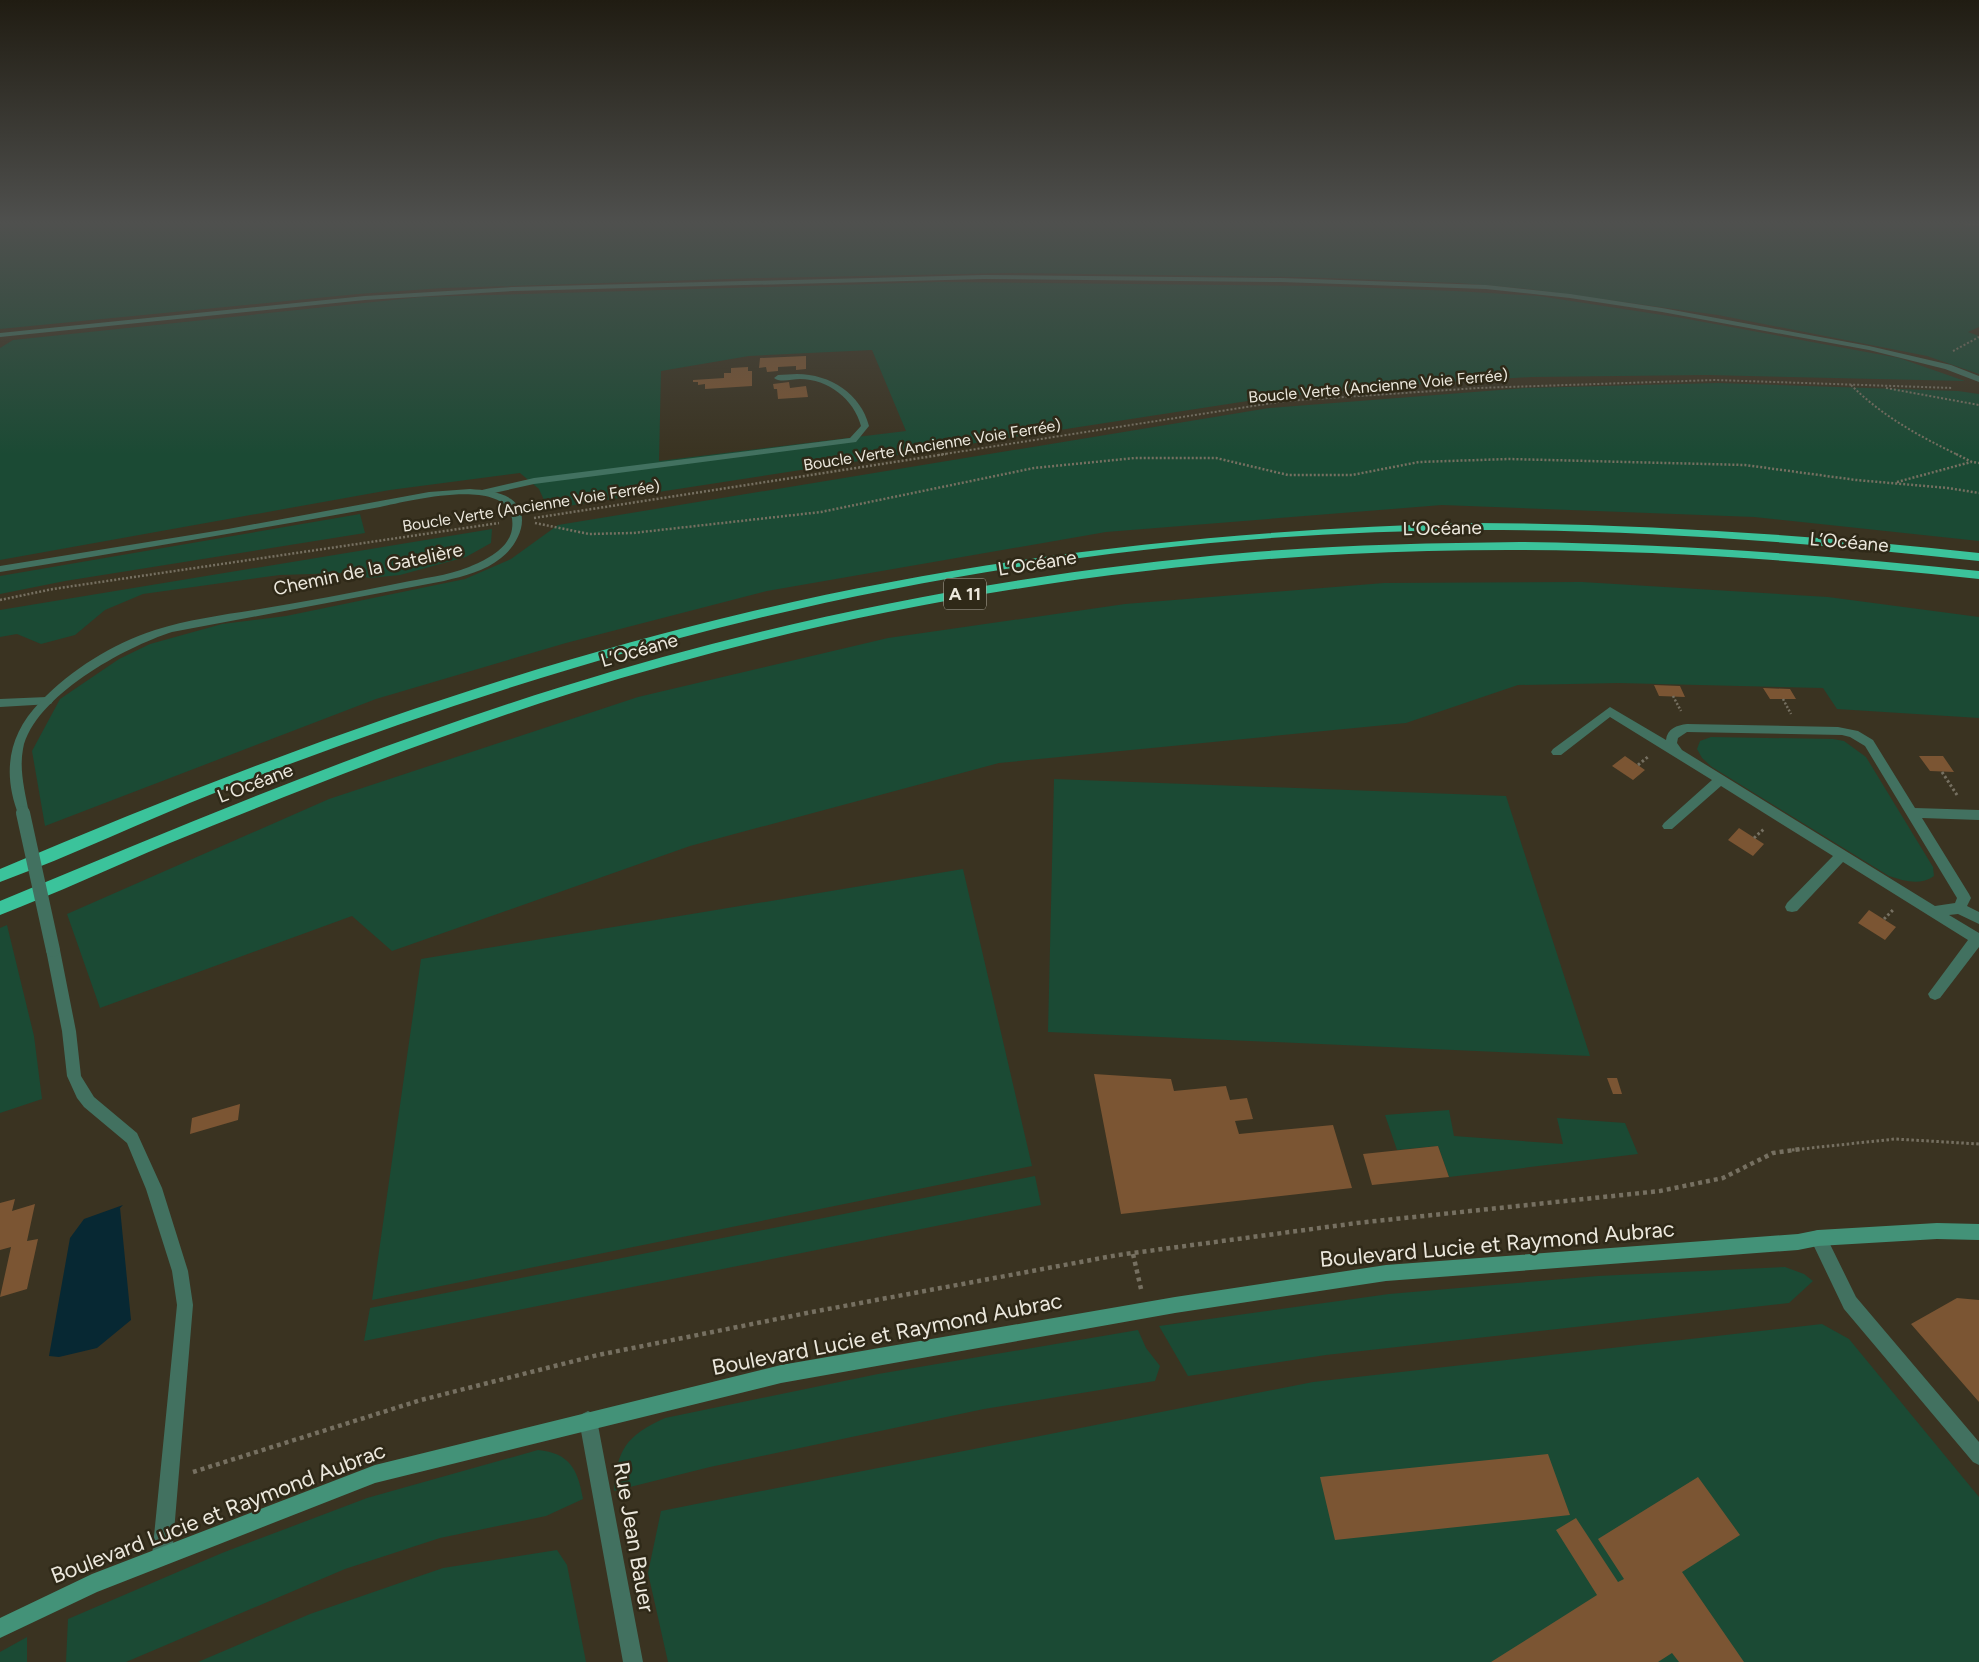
<svg xmlns="http://www.w3.org/2000/svg" width="1979" height="1662" font-family="Figtree,sans-serif">
<style>
.green{fill:#1b4a34;fill-rule:evenodd}
.water{fill:#072833}
.building{fill:#7b5533}
.lines{fill:none;stroke-linecap:round;stroke-linejoin:round}
.path-far3{stroke:#767061;stroke-width:2;stroke-dasharray:2 2;stroke-linecap:butt}
.path-far2{stroke:#767061;stroke-width:2.5;stroke-dasharray:2 2;stroke-linecap:butt}
.path-far1{stroke:#767061;stroke-width:3;stroke-dasharray:2.5 2.5;stroke-linecap:butt}
.path{stroke:#767061;stroke-width:4.5;stroke-dasharray:4 4;stroke-linecap:butt}
.lane{fill:#427160;fill-rule:evenodd}
.street{fill:#427160;fill-rule:evenodd}
.secondary{fill:#439278;fill-rule:evenodd}
.highway{fill:#3bc39b;fill-rule:evenodd}
.street-bridge{stroke:#427160;stroke-width:14}
.labels{text-anchor:middle;dominant-baseline:central;stroke-width:5;stroke-linejoin:round;paint-order:stroke}
.far-street-label{font-size:16px;fill:#ece8dd;stroke:#2f2918}
.shield{fill:#2f2918;stroke:#b3afa2;stroke-width:1}
.shield-label{font-size:18px;font-weight:bold;fill:#ece8dd}
.street-label{font-size:19px;fill:#ece8dd;stroke:#2f2918}
.near-street-label{font-size:22px;fill:#ece8dd;stroke:#2f2918}
</style>
<rect width="100%" height="100%" fill="#3a3321"/>
<path class="green" d="M0,223H1946L1979,227V327L1968,332L1979,336V374L1927,356L1718,315L1528,289L1460,283L1298,277L1007,273L759,278L443,288L358,294L0,329Z
M939,282L1323,286L1455,291L1539,296L1682,318L1899,358L1965,381L1706,375L1532,377L1446,382L1273,397L548,509L539,489L520,473L390,490L0,560V348L13,340L421,297ZM872,350L906,431L659,461L661,371L749,356Z
M1718,383L1958,391L1979,394V541L1754,517L1442,505L1106,532L767,591L566,643L376,699L45,826L32,751L60,699L119,659L150,644L222,624L286,616L465,579L511,559L558,525L1269,408L1525,388Z
M360,514L365,533L65,581L0,594V576Z
M492,529L491,543L466,557L400,575L370,578L343,573L280,575L143,594L105,610L75,635L41,644L17,634L0,637V610Z
M1582,582L1828,597L1979,617V718L1837,709L1823,688L1618,683L1518,685L1406,723L999,763L690,846L392,951L352,916L100,1008L67,914L329,799L638,697L888,638L1125,604L1384,583Z
M1711,737L1833,739L1844,741L1866,757L1933,867L1934,876C1920,886 1904,881 1889,876L1712,767L1702,758L1697,749L1700,741Z
M1054,779L1506,796L1590,1056L1048,1032Z
M963,869L1032,1166L372,1300L421,959Z
M7,925L34,1036L42,1099L0,1113V928Z
M1449,1110L1454,1136L1563,1144L1557,1118L1625,1123L1638,1154L1449,1177L1438,1146L1397,1150L1385,1115Z
M1035,1176L1041,1205L364,1341L370,1308Z
M1785,1267L1804,1274L1813,1281L1789,1303L1326,1355L1188,1376L1159,1326L1389,1294L1598,1276Z
M1822,1324L1849,1339L1979,1497V1662H668L648,1573L661,1511L1313,1382Z
M1138,1330L1146,1348L1160,1366L1155,1381L984,1409L710,1467L614,1491C617,1449 626,1436 665,1418L878,1374Z
M538,1450C570,1453 578,1470 583,1499L546,1516L440,1538L345,1569L126,1662H66L68,1619L222,1553L367,1498Z
M557,1550L567,1565L586,1662H198L310,1614L443,1568Z
M27,1637V1662H0V1652Z"/>
<path class="water" d="M123,1205L120,1208L131,1320L97,1348L59,1357L49,1356L70,1238L84,1219Z"/>
<path class="building" d="M806,356V369L796,370V366L778,367V371L767,372L766,367L759,368L760,358Z
M748,367V371H752V386L705,389V384L698,385V382H693V380L724,378V373H731V368Z
M789,382L790,388L806,386L808,397L778,399L777,389H774L773,384Z
M1654,685L1680,686L1685,697L1659,696Z
M1763,688L1790,689L1796,699H1770Z
M1625,756L1645,770L1633,780L1612,766Z
M1919,756H1943L1954,772L1930,771Z
M1739,828L1764,844L1753,856L1728,840Z
M1869,910L1896,927L1885,940L1858,923Z
M1094,1074L1171,1079L1174,1091L1226,1086L1230,1100L1247,1098L1253,1119L1235,1121L1239,1134L1333,1125L1352,1188L1121,1214Z
M1607,1078H1617L1622,1094H1613Z
M240,1104L238,1120L190,1134L192,1118Z
M1438,1146L1449,1177L1372,1185L1363,1154Z
M15,1199L12,1211L35,1204L27,1241L38,1239L27,1289L0,1297L11,1247L0,1250V1203Z
M1957,1298L1979,1300V1402L1911,1324Z
M1548,1454L1570,1515L1335,1540L1320,1477Z
M1698,1477L1740,1535L1682,1572L1744,1662H1679L1672,1653L1658,1662H1491L1597,1595L1556,1530L1576,1518L1618,1582L1624,1579L1598,1539Z"/>
<g class="lines">
<path class="path-far3" d="M1961,223L1979,225
M1953,351L1979,337
M1851,385C1882,416 1919,436 1958,455
M1886,388L1979,405
M938,455L1285,401L1478,388L1715,380L1953,388"/>
<path class="path-far2" d="M1956,454L1972,462L1979,463
M1897,482L1971,462
M534,518L946,454
M535,523L589,534L633,533L821,512L1034,468L1135,458H1216L1288,475H1352L1419,462L1509,459L1745,465L1856,480L1948,488L1979,493
M0,600L53,589L499,523
M1673,696L1681,711
M1783,699L1791,714"/>
<path class="path-far1" d="M1638,765L1649,756
M1942,772L1957,795
M1754,838L1765,828
M1884,919L1894,909
M1792,1150L1895,1139L1979,1144"/>
<path class="path" d="M1133,1254L1141,1289
M193,1472L421,1400L598,1355L812,1312L1118,1255L1357,1223L1660,1191L1723,1178L1773,1153L1801,1149"/>
<path class="lane" d="M797,374C830,374 861,394 869,426L856,442L534,484L485,495L480,492L482,490L534,478L850,438L861,426C854,399 828,379 800,379C792,379 780,383 774,378L778,375Z
M47,697L51,698L53,701L51,704L0,707V699Z
M1610,707L1666,740C1667,729 1677,725 1687,724L1838,727L1858,731L1873,740L1915,808L1979,810V820L1922,818L1969,894L1971,898L1967,906L1979,912V924L1958,914L1949,915L1979,933V947L1940,998L1935,1000L1930,998L1928,994L1968,940L1843,862L1797,911L1792,912L1787,911L1785,907L1787,903L1833,856L1721,786L1672,829H1664L1662,826L1664,823L1712,780L1610,717L1561,755H1553L1551,752L1553,749ZM1687,732L1842,735L1850,737L1865,746L1957,898L1955,903L1935,906L1682,750L1677,743L1678,738Z"/>
<path class="street" d="M984,275L1281,278L1486,285L1570,294L1662,308L1869,346L1951,365L1979,376V382L1945,369L1869,350L1662,312L1570,298L1486,289L1281,282L984,279L513,291L365,300L0,337V333L365,296L513,287Z
M470,489C484,490 499,491 511,499C533,515 518,545 501,558C485,571 464,576 444,581L172,632C125,647 34,696 23,749C19,770 25,792 29,813L27,816H19C2,773 8,735 40,702C72,669 112,644 155,630C187,620 221,615 254,610C303,602 352,593 400,583C423,578 447,576 469,567C486,560 509,549 512,529C520,472 409,501 380,507C254,530 127,551 0,572V566L228,529L429,492Z
M53,944L58,946L60,950L76,1031L81,1076L94,1097L137,1133L162,1188L188,1271L193,1305L172,1556L169,1563L162,1566L155,1563L152,1556L177,1305L172,1271L146,1189L127,1143L84,1107L77,1098L67,1076L62,1031L46,950L48,946Z
M1818,1230L1824,1232L1856,1297L1979,1442V1465L1973,1462L1844,1309L1810,1238L1812,1232Z
M588,1411L594,1414L597,1420L643,1662H623L579,1420L582,1414Z"/>
<path class="secondary" d="M1937,1223L1979,1224V1240L1937,1239L1818,1246L1798,1250L1386,1281L1175,1313L781,1383L375,1483L97,1592L0,1638V1618L92,1574L375,1465L781,1365L1175,1297L1386,1265L1798,1234L1818,1230Z"/>
<path class="highway" d="M1475,523C1644,524 1811,535 1979,553V561C1813,543 1647,530 1480,530C1174,531 866,580 574,668C453,704 334,746 217,792C144,821 73,855 0,882V869C245,765 494,672 753,611C991,555 1232,529 1475,523Z
M1520,542C1674,544 1826,555 1979,571V579C1796,559 1612,546 1428,551C1138,558 848,607 572,693C436,736 302,789 170,843C113,867 57,893 0,915V901C185,824 370,746 561,687C782,618 1013,573 1243,553C1335,545 1428,543 1520,542Z"/>
<path class="street-bridge" d="M23,813L53,950"/>
</g>
<linearGradient id="sky" x2="0" y2="1"><stop stop-color="#201c12"/><stop offset="0.49" stop-color="#4f504e"/><stop offset="1" stop-color="#4f504e" stop-opacity="0"/></linearGradient>
<rect width="1979" height="455" fill="url(#sky)"/>
<g class="labels">
<g class="far-street-label">
<text transform="translate(1378 386) rotate(-5)">Boucle Verte (Ancienne Voie Ferrée)</text>
<text transform="translate(932 445) rotate(-9)">Boucle Verte (Ancienne Voie Ferrée)</text>
<text transform="translate(531 506) rotate(-9)">Boucle Verte (Ancienne Voie Ferrée)</text>
</g>
<rect class="shield" x="944" y="578.5" width="42" height="31" rx="4"/>
<g class="shield-label">
<text x="965" y="594">A 11</text>
</g>
<g class="street-label">
<text transform="translate(1442 528) rotate(-1)">L’Océane</text>
<text transform="translate(1849 542) rotate(5)">L’Océane</text>
<text transform="translate(1037 563) rotate(-9)">L’Océane</text>
<text transform="translate(368 569) rotate(-12)">Chemin de la Gatelière</text>
<text transform="translate(639 650) rotate(-16)">L’Océane</text>
<text transform="translate(255 783) rotate(-21)">L’Océane</text>
</g>
<g class="near-street-label">
<text transform="translate(1497 1244) rotate(-5)">Boulevard Lucie et Raymond Aubrac</text>
<text transform="translate(887 1334) rotate(-11)">Boulevard Lucie et Raymond Aubrac</text>
<text transform="translate(218 1513) rotate(-21)">Boulevard Lucie et Raymond Aubrac</text>
<text transform="translate(634 1537) rotate(80)">Rue Jean Bauer</text>
</g>
</g>
</svg>
